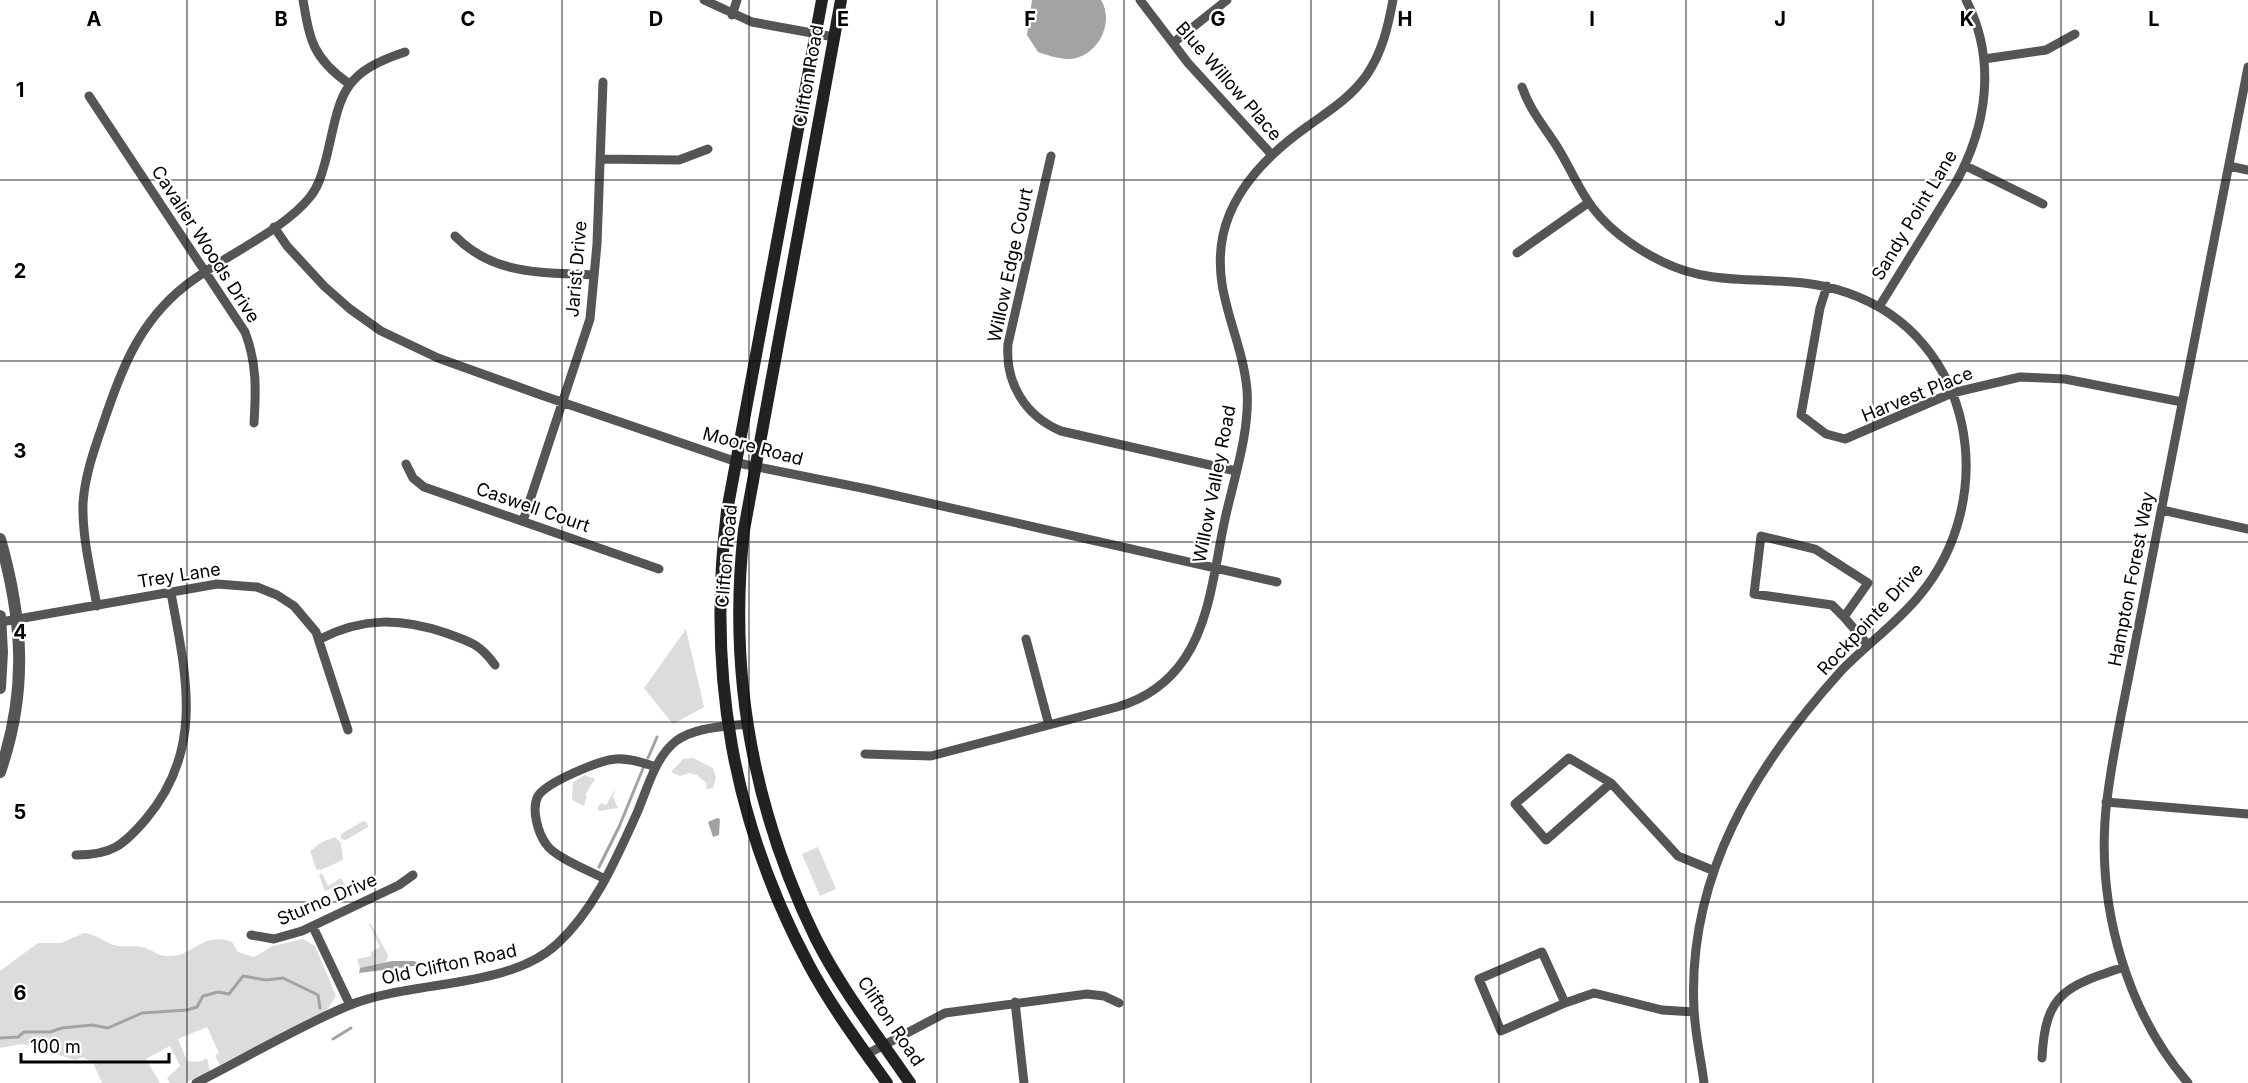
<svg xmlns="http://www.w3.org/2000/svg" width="2248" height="1083" font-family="Inter,sans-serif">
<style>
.green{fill:#dcdcdc}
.water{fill:#a3a3a3}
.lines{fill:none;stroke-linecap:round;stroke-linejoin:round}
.stream{stroke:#a3a3a3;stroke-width:3}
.minor{stroke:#555;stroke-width:9}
.tertiary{stroke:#555;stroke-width:12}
.secondary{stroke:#222;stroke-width:12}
.grid{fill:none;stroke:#000;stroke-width:1.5;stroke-opacity:0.55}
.labels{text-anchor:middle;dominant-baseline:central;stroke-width:4.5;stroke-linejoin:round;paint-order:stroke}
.street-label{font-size:18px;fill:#000;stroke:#fff}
.grid-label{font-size:20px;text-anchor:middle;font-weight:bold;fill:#000;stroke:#fff;stroke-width:4.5;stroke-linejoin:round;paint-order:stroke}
</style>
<rect width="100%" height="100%" fill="#fff"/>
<path class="green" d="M686,629L704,707L673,724L644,688Z
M693,758L713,768L716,777L713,788L706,789L707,784L697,775L689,773L680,776L671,772L683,759Z
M585,775L595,779L585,795L587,796L584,806L572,800L573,782Z
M616,788L613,797L618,808L599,811L597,808L601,803L606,805Z
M363,821L367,822L368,827L346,840L341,839V834Z
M335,837L341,843L343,860L321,870L316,869L310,851L322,842Z
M818,847L836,889L820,896L802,854Z
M322,873L328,886L341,878L345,885L325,891L319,875Z
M369,924H371L388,955C387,968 372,968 361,971L357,959L371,956V952L380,947Z
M84,933C97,934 106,944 118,946C128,947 136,945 146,948C153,951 159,956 167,956C194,958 200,931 232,942L238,952L254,957L273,946L303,939L315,946L336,996L327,1010L220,1065L215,1056L219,1053L207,1027L178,1039L187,1061L199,1062L207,1058L210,1071L185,1083H170L167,1078L180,1066L170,1046L146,1059L160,1083H102L93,1063L83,1057L75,1060L22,1044L0,1048V971L38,943H61Z"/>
<path class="water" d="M1032,0H1101C1114,21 1100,52 1076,58C1064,61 1050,56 1038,52L1027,35Z
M717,818L720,819L719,835L713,837L708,822Z
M392,961H414L422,965L359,973L360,968Z"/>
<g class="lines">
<path class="stream" d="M648,758L657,737
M599,867L619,827L644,766
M0,1038L18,1037L24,1032H50L62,1028L92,1025L108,1028L142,1013L187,1010L197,1007L203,996L218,992L229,994L243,976L266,980L283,978L318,995L320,1008
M333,1039L351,1028"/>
<path class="minor" d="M303,0C310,41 313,58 348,83
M704,0L752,22L834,37
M1140,0L1188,63L1272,155
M732,15L737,0
M1173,43L1227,0
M1984,59L2046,50L2075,34
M1522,87C1530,110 1543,125 1556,145C1567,162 1575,181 1586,198C1603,226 1634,248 1663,262C1724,292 1784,270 1848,293C1975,337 2001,499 1919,596C1896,624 1866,645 1841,671C1755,766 1687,876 1694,1009C1695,1034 1701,1059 1704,1083
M89,96L245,332C257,363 256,391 254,423
M1051,156L1008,344C1005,383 1025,416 1061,431L1236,471
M600,159L679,160L708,149
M1966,166L2043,204
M2229,166L2248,170
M274,227L287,246L324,286L350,309L381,331L438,358L541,395L743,464L867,489L1277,582
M455,236C494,276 543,272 594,275
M1517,253L1588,203
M1827,286L1820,308L1801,415L1826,434L1845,439L1952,393L2020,377L2065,379L2182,402
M1879,307L1955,184C1987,127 1997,60 1966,0
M406,464L413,478L424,487L659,569
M2162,510L2248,529
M523,521L590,319L597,244L603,82
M1761,536L1815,549L1868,583L1844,617L1832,605L1754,594Z
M97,606C91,572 82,538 83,503C85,475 94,450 103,424C121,370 139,322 185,286C221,257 282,232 310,197C319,186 322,173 326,159C341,97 338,74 405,52
M1844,617L1868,645
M1,622L217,584L257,587L277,595L294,606L316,632L348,730
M320,639C363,617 401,618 446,633C469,641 480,644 495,665
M1026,639L1049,725
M865,754L931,756L1117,707C1145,699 1169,682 1185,658C1211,619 1215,564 1225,519C1234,478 1250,432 1247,390C1242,334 1211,293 1223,235C1233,189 1271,152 1308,126C1329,111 1350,98 1366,76C1382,53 1388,27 1393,0
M1569,758L1611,783L1546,840L1515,804Z
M1611,783L1678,856L1712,870
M2106,802L2248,814
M76,855C111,855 123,846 146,819C205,749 186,675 171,593
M605,879C590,871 554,857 546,844C538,833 531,809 538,796C547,782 600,760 616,759C630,758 643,763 656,767
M313,927L350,1005
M251,935L274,939L302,931L399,885L413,875
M1542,952L1565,1003L1501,1031L1479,979Z
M1015,1002L1024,1083
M1565,1003L1594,993L1662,1010L1694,1012
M867,1054L945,1013L1087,994L1104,996L1119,1003
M2042,1058C2045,993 2066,986 2124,967
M196,1083C246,1058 299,1026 350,1005C412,980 509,989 557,944C595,909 616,859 637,813C647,790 655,757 676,741C695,727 723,727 746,724
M2188,1083C2128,1013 2099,913 2105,821C2107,788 2114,754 2120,721L2248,67"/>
<path class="tertiary" d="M0,539C23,620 28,691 0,772
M0,616L2,652L0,688"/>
<path class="secondary" d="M822,0L727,511C707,672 732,821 809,965C831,1006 860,1045 887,1083
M841,0L744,530C728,672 753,810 816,939C842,990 878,1036 910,1083"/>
</g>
<path class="grid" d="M187,0V1083M375,0V1083M562,0V1083M749,0V1083M937,0V1083M1124,0V1083M1311,0V1083M1499,0V1083M1686,0V1083M1873,0V1083M2061,0V1083M0,180H2248M0,361H2248M0,542H2248M0,722H2248M0,902H2248"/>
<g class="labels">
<g class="street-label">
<text transform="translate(808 76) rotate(-80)">Clifton Road</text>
<text transform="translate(1229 81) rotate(49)">Blue Willow Place</text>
<text transform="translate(1914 215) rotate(-59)">Sandy Point Lane</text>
<text transform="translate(206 244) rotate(57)">Cavalier Woods Drive</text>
<text transform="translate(1010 265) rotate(-78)">Willow Edge Court</text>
<text transform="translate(576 269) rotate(-85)">Jarist Drive</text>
<text transform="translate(1917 394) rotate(-22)">Harvest Place</text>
<text transform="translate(753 446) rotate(15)">Moore Road</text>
<text transform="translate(1214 484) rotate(-79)">Willow Valley Road</text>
<text transform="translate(533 507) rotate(19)">Caswell Court</text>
<text transform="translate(726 556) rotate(-85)">Clifton Road</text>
<text transform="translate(179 575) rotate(-9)">Trey Lane</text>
<text transform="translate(2131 579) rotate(-79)">Hampton Forest Way</text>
<text transform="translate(1870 619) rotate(-47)">Rockpointe Drive</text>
<text transform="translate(327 899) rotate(-23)">Sturno Drive</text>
<text transform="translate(449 964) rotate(-12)">Old Clifton Road</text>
<text transform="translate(891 1021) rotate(56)">Clifton Road</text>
</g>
</g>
<g class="grid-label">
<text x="94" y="26">A</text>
<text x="281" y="26">B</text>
<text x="468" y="26">C</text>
<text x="656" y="26">D</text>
<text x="843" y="26">E</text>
<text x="1030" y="26">F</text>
<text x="1218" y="26">G</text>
<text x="1405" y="26">H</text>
<text x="1592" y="26">I</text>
<text x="1780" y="26">J</text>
<text x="1967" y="26">K</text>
<text x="2154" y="26">L</text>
<text x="20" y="97">1</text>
<text x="20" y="278">2</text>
<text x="20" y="458">3</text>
<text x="20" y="639">4</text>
<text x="20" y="819">5</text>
<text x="20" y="1000">6</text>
</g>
<path d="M21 1053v9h148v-9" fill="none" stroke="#000000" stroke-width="3"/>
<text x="30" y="1053" font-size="18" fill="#000000" stroke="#ffffff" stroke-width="4.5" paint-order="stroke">100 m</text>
</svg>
